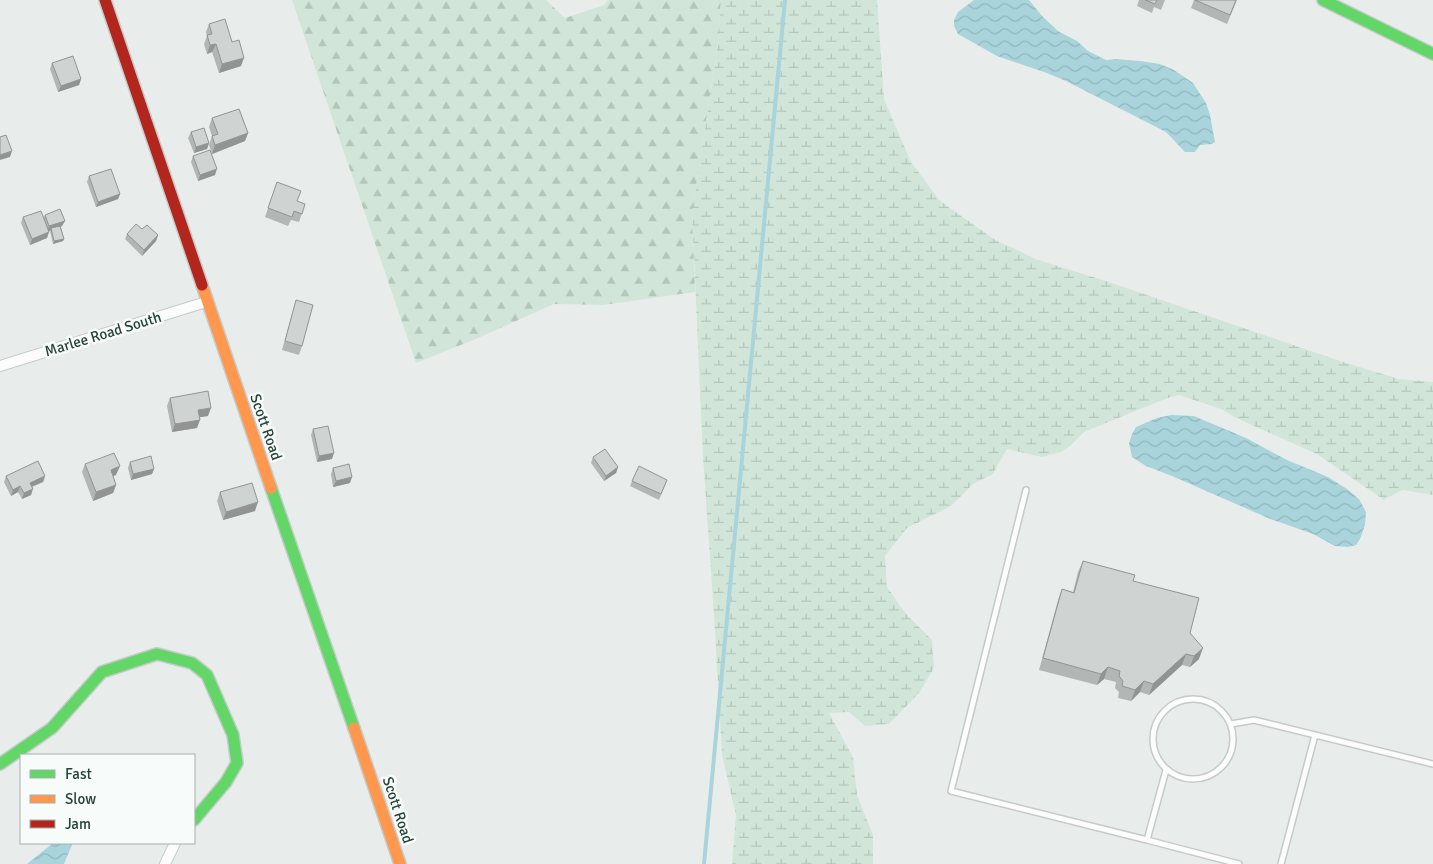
<svg xmlns="http://www.w3.org/2000/svg" width="1433" height="864" font-family="Signika,sans-serif">
<style>
.forest{fill:url(#forest-firs)}
.wetland{fill:url(#wetland-marsh)}
.water{fill:url(#water-waves)}
.lines{fill:none;stroke-linecap:round;stroke-linejoin:round}
.stream{stroke:#a9d4db;stroke-width:4}
.lane-casing{stroke:#c5cac8;stroke-width:8}
.street-casing{stroke:#c5cac8;stroke-width:12}
.fast-casing{stroke:#c3cbc8;stroke-width:14}
.slow-casing{stroke:#c3cbc8;stroke-width:14}
.jam-casing{stroke:#c3cbc8;stroke-width:14}
.lane{stroke:#fcfcfc;stroke-width:5}
.street{stroke:#fcfcfc;stroke-width:10}
.fast{stroke:#63d668;stroke-width:11}
.slow{stroke:#ff974d;stroke-width:11}
.jam{stroke:#b3261e;stroke-width:11}
.wall{fill:#b2b6b5}
.shaded-wall{fill:#919493}
.building{fill:#cfd4d2;stroke:#919493}
.labels{text-anchor:middle;dominant-baseline:central;stroke-width:5;stroke-linejoin:round;paint-order:stroke}
.street-label{font-size:15px;fill:#24423a;stroke:#f7fbf9}
</style>
<defs>
<pattern id="forest-firs" width="22" height="20" patternUnits="userSpaceOnUse" patternTransform="scale(1.25)"><rect width="22" height="20" fill="#d1e6d8"/><path d="M5 1l3.5 6h-7zM16 11l3.5 6h-7z" fill="#b3c6ba"/></pattern>
<pattern id="wetland-marsh" width="20" height="14" patternUnits="userSpaceOnUse" patternTransform="scale(1.25)"><rect width="20" height="14" fill="#d1e6d8"/><path d="M1 5h8M5 5V1M11 12h8M15 12V8" fill="none" stroke="#b3c6ba"/></pattern>
<pattern id="water-waves" width="16" height="10" patternUnits="userSpaceOnUse" patternTransform="scale(1.25)"><rect width="16" height="10" fill="#a9d4db"/><path d="M0 5q4-4 8 0t8 0" fill="none" stroke="#91b7bd"/></pattern>
</defs>
<rect width="100%" height="100%" fill="#e8edeb"/>
<path class="forest" d="M292,0H546L565,18L604,5L608,0H721L718,44L692,213L695,292L603,305L554,304L478,338L416,363Z"/>
<path class="wetland" d="M721,0H877L884,99L911,162L940,201L994,239L1038,260L1109,282L1340,361L1399,379L1433,382V495L1402,490L1384,500L1317,454L1234,417L1221,409L1179,395L1165,399L1084,432L1070,446L1061,452L1042,457L1007,449L993,474L973,484L951,506L907,528L885,556L887,587L906,614L932,640L934,668L919,693L889,724L865,726L849,712L829,713L853,757L857,795L873,835V864H732L736,815L722,755L714,615L703,457L692,213L718,44Z"/>
<path class="water" d="M974,0H1029L1042,16L1058,31L1077,41L1088,51L1106,60L1116,59L1140,61L1160,64L1174,70L1193,83L1206,103L1210,115L1215,142L1212,144L1200,145L1195,152H1185L1166,132L1066,81L1047,73L997,56L958,34L954,26V20L958,12Z
M1171,415L1194,416L1246,438L1287,460L1328,477L1347,489L1359,499L1366,512L1365,525L1360,539L1356,545L1348,547L1335,546L1313,534L1268,518L1172,476L1146,466L1132,457L1129,443L1132,434L1136,427L1157,418Z
M53,843H70L72,845L64,864H27Z"/>
<g class="lines">
<path class="stream" d="M704,864L785,0"/>
<defs>
<path id="lane" d="M1026,490L951,791L1147,840L1166,770
M1153 739a40 40 0 1 1 80 0a40 40 0 1 1-80 0Z
M1231,724L1254,720L1433,764
M1147,840L1239,864
M1281,864L1315,735"/>
<path id="street" d="M0,366L206,302
M165,864L175,843"/>
<path id="fast" d="M1323,0L1433,54
M271,488L354,728
M0,764L52,728L102,672L157,654L192,663L207,675L233,735L237,763L226,782L194,820"/>
<path id="slow" d="M202,285L271,488
M354,728L400,864"/>
<path id="jam" d="M105,0L202,285"/>
</defs>
<use href="#lane" class="lane-casing"/>
<use href="#street" class="street-casing"/>
<use href="#fast" class="fast-casing"/>
<use href="#slow" class="slow-casing"/>
<use href="#jam" class="jam-casing"/>
<use href="#lane" class="lane"/>
<use href="#street" class="street"/>
<use href="#fast" class="fast"/>
<use href="#slow" class="slow"/>
<use href="#jam" class="jam"/>
</g>
<path class="wall" d="M1139,0H1165L1161,10L1154,7L1152,13L1137,6Z
M1194,0H1237L1227,24L1191,8Z
M209,24L232,42L241,66L219,73L212,52L207,54L204,44L207,36L206,32Z
M52,63L81,79L79,85L58,92L50,69Z
M212,118L248,133L245,141L212,154L209,145L212,136L209,127Z
M191,132L209,143L207,149L194,153L188,138Z
M193,156L215,175L198,181L191,162Z
M89,176L120,194L118,199L96,207L87,182Z
M277,182L297,201L305,204L299,222L291,220L288,226L265,217Z
M45,215L62,226L61,227L64,239L63,241L53,244L50,231H49L47,238L30,245L21,223L23,217H44Z
M142,229L158,235L156,241L142,256L125,239L127,234Z
M296,300L302,346L299,355L282,350Z
M170,398L208,416L199,417L197,428L172,432L167,406Z
M313,429L332,459L317,462L311,435Z
M593,457L618,467L616,473L604,481L591,463Z
M130,462L154,469L152,474L131,480L128,468Z
M85,464L116,475L113,476L116,485L113,493L93,501L82,472Z
M333,468L350,483L333,487L331,474Z
M6,476H45L43,482L32,487L31,495L22,499L18,492L11,496L4,482Z
M667,480L659,500L630,486L632,481Z
M220,492L255,511L223,520L217,501Z
M1083,561L1133,581L1190,633L1199,659L1190,667L1182,665L1149,695L1140,692L1131,701L1118,698L1119,692L1115,688L1116,682L1104,679L1097,685L1039,670L1058,600L1062,589L1073,592L1078,572Z"/>
<path class="shaded-wall" d="M216,44L212,52L207,54L210,45Z
M244,58L241,66L219,73L222,64Z
M81,79L79,85L58,92L61,86Z
M248,133L245,141L212,154L215,145Z
M209,143L207,149L194,153L196,147Z
M12,151L10,157L0,160V155Z
M217,169L215,175L198,181L200,175Z
M120,194L118,199L96,207L98,202Z
M65,221L62,226L52,230L51,228L50,231L47,232L49,226Z
M49,232L47,238L30,245L32,239Z
M158,235L156,241L142,256L144,250Z
M64,239L63,241L53,244L54,241Z
M211,408L208,416L195,418L198,410Z
M200,420L197,428L172,432L175,424Z
M334,453L332,459L317,462L319,456Z
M120,466L116,475L108,478L111,470Z
M618,467L616,473L604,481L606,476Z
M154,469L152,474L131,480L133,474Z
M45,476L43,482L28,488L30,483Z
M352,477L350,483L333,487L336,481Z
M116,485L113,493L93,501L96,492Z
M20,486L18,492L11,496L13,490Z
M33,489L31,495L22,499L24,493Z
M258,502L255,511L223,520L226,512Z
M1203,648L1199,659L1190,667L1194,656Z
M1186,654L1182,665L1149,695L1153,684Z
M1108,667L1104,679L1097,685L1101,674Z
M1144,681L1140,692L1131,701L1135,690Z"/>
<path class="building" d="M1145,0H1157L1155,4Z
M1195,0H1236L1230,15Z
M225,19L232,42L239,40L244,58L222,64L216,44L210,45L207,35L212,34L209,24Z
M73,56L81,79L61,86L52,63Z
M239,109L248,133L215,145L212,136L218,134L212,118Z
M204,128L209,143L196,147L191,132Z
M6,135L12,151L0,155V137Z
M210,150L217,169L200,175L193,156Z
M111,169L120,194L98,202L89,176Z
M277,182L301,191L297,201L305,204L302,214L294,211L292,217L268,208Z
M60,209L65,221L49,226L45,215Z
M41,211L49,232L32,239L23,217Z
M136,224L142,229L147,225L158,235L144,250L127,234Z
M60,226L64,239L54,241L51,228Z
M296,300L313,305L302,346L285,341Z
M208,391L211,408L198,410L200,420L175,424L170,398Z
M328,426L334,453L319,456L313,429Z
M605,449L618,467L606,476L593,457Z
M114,453L120,466L111,470L116,485L96,492L85,464Z
M151,456L154,469L133,474L130,462Z
M38,461L45,476L30,483L33,489L24,493L20,486L13,490L6,476Z
M349,464L352,477L336,481L333,468Z
M639,466L667,480L661,494L632,481Z
M252,483L258,502L226,512L220,492Z
M1083,561L1135,575L1133,581L1199,598L1190,633L1203,648L1194,656L1186,654L1153,684L1144,681L1135,690L1122,686L1123,681L1119,676L1120,671L1108,667L1101,674L1043,658L1062,589L1074,593Z"/>
<g class="labels">
<g class="street-label">
<text transform="translate(103 334) rotate(-17)">Marlee Road South</text>
<text transform="translate(266 427) rotate(71)">Scott Road</text>
<text transform="translate(398 810) rotate(72)">Scott Road</text>
</g>
</g>
<rect x="20" y="754" width="175" height="90" fill="#f7fbf9" stroke="#a3b1ad"/>
<rect x="30" y="770" width="25" height="8" fill="#63d668" stroke="#a3b1ad"/>
<text x="65" y="779" font-size="15" fill="#24423a">Fast</text>
<rect x="30" y="795" width="25" height="8" fill="#ff974d" stroke="#a3b1ad"/>
<text x="65" y="804" font-size="15" fill="#24423a">Slow</text>
<rect x="30" y="820" width="25" height="8" fill="#b3261e" stroke="#a3b1ad"/>
<text x="65" y="829" font-size="15" fill="#24423a">Jam</text>
</svg>
